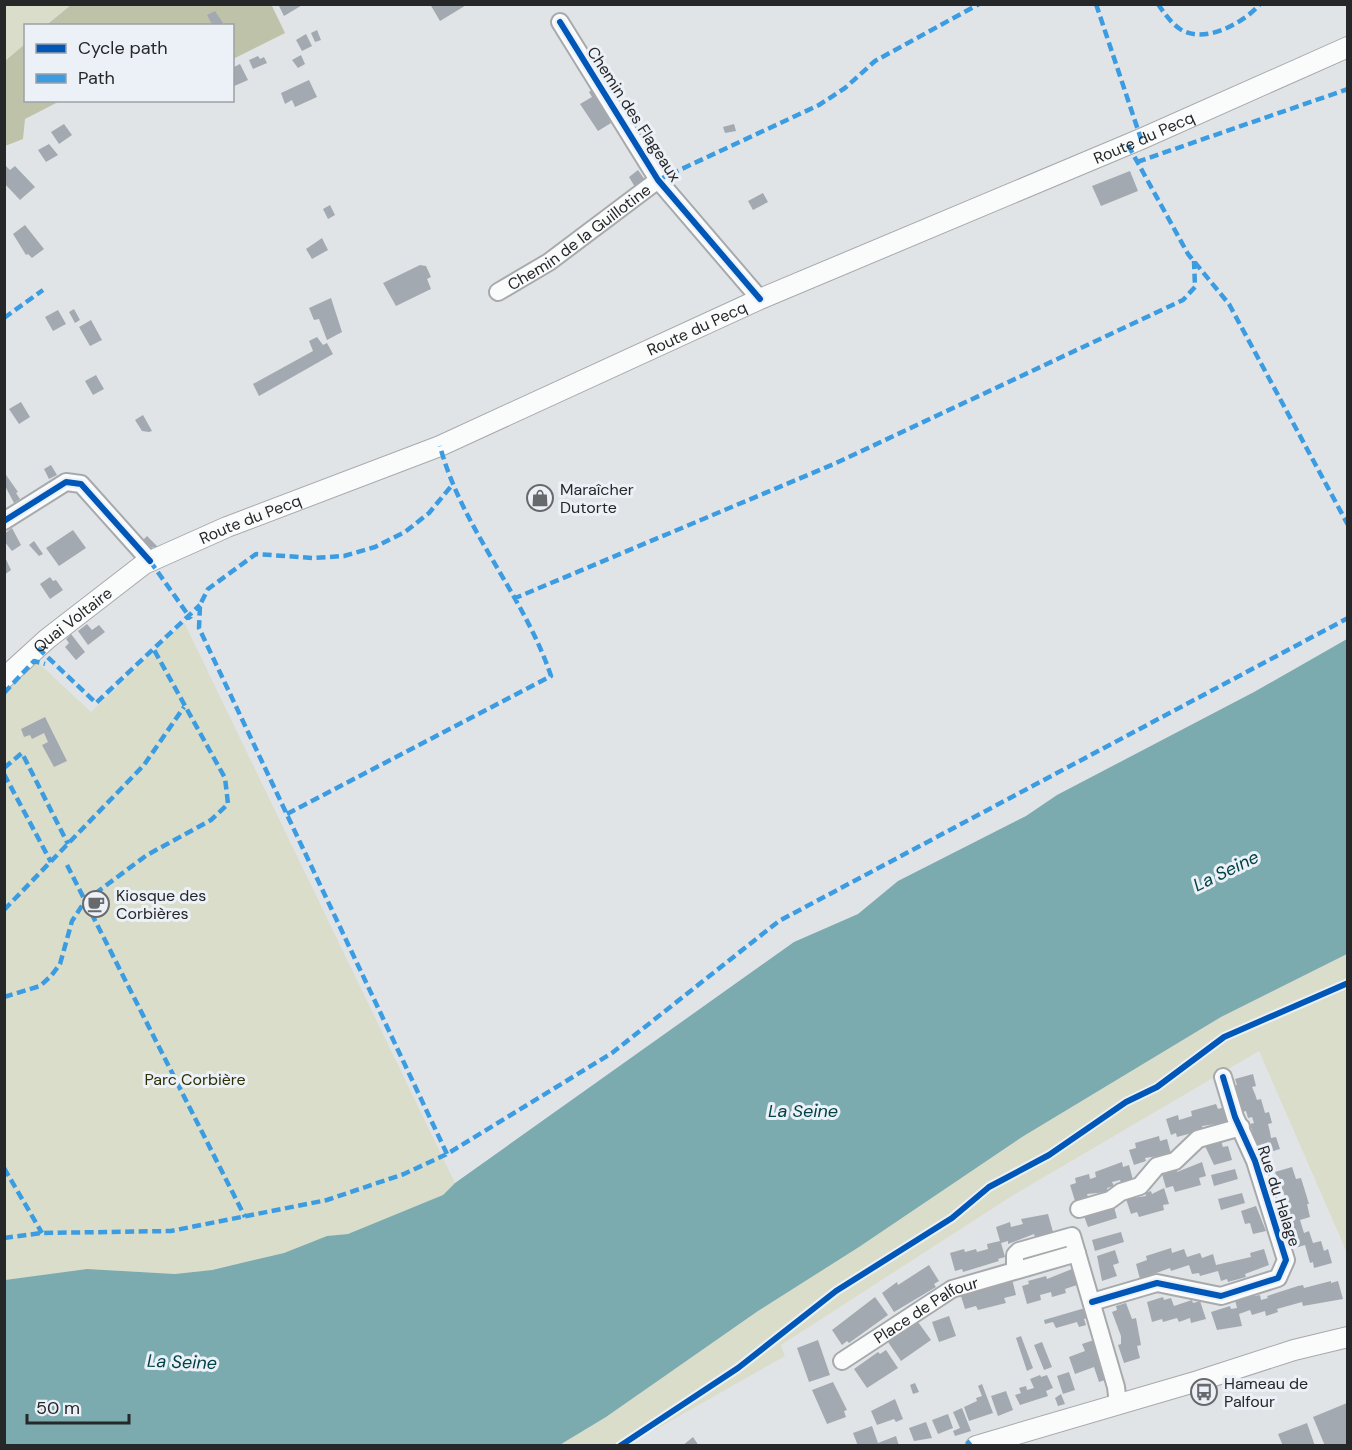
<svg xmlns="http://www.w3.org/2000/svg" width="1352" height="1450" font-family="'DM Sans',sans-serif">
<style>
.green{fill:#daddca}
.forest{fill:#bec2a8}
.water{fill:#7babaf}
.building{fill:#a2a9b1}
.lines{fill:none;stroke-linecap:round;stroke-linejoin:round}
.minor-casing{stroke:#a7a9ac;stroke-width:20}
.major-casing{stroke:#a7a9ac;stroke-width:22}
.minor{stroke:#fafbfb;stroke-width:16}
.major{stroke:#fafbfb;stroke-width:20}
.quiet{stroke:#3c9ce1;stroke-width:4.5;stroke-dasharray:9 4.5;stroke-linecap:butt}
.cycleway-casing{stroke:#ecf1f7;stroke-width:10}
.cycleway{stroke:#0057b8;stroke-width:6}
.labels{text-anchor:middle;dominant-baseline:central;stroke-width:6;stroke-linejoin:round;paint-order:stroke}
.street-label{font-size:16px;fill:#252729;stroke:#ecf1f7}
.poi-label{font-size:16px;fill:#252729;stroke:#ecf1f7;text-anchor:start}
.park-label{font-size:16px;fill:#2c2e04;stroke:#ecf1f7}
.water-label{font-size:18px;font-style:italic;fill:#004246;stroke:#ecf1f7}
</style>
<rect width="100%" height="100%" fill="#e1e4e7"/>
<path class="green" d="M5,5H71L45,25L26,26L25,44L5,61Z
M184,622L455,1183L443,1195L348,1234L327,1236L284,1253L211,1270L175,1274L87,1269L5,1280L4,678L30,655L91,712Z
M1347,954V1253L1259,1051L1015,1194L781,1345L785,1356L628,1445L558,1446L606,1417L758,1311L859,1247L1022,1137L1221,1017Z"/>
<path class="forest" d="M271,4L285,33L233,59L232,26H45L71,5Z
M25,44L26,100L60,101L25,119L23,139L5,146V61Z"/>
<path class="water" d="M1347,639V954L1221,1017L1022,1137L859,1247L758,1311L606,1417L558,1446L5,1445V1280L87,1269L175,1274L212,1270L284,1253L327,1236L348,1234L443,1195L455,1183L794,942L858,914L898,881L1026,816L1057,795L1254,692Z"/>
<path class="building" d="M278,4H304L284,16Z
M430,4H468L440,21Z
M215,11L223,23L219,26H213L207,15Z
M317,30L321,40L315,42L311,33Z
M306,34L312,46L302,51L296,40Z
M301,55L305,64L298,68L292,60Z
M258,56L260,59L264,57L267,63L253,69L249,60Z
M240,64L248,80L232,87V68Z
M309,80L317,97L295,107L292,100L285,104L281,93Z
M593,89L611,123L598,131L580,104L592,97L589,92Z
M64,124L72,135L59,144L51,132Z
M734,124L736,131L725,133L723,127Z
M49,144L58,155L46,162L38,150Z
M4,164L10,170L15,166L35,187L20,200L4,183Z
M638,170L645,180L635,187L629,177Z
M1130,171L1138,191L1101,206L1092,186Z
M763,193L768,202L753,210L748,201Z
M330,205L335,215L328,219L323,209Z
M25,225L44,249L32,258L28,254L26,255L13,234Z
M322,238L328,250L312,259L306,249Z
M420,265L426,266L431,277L427,279L431,289L396,306L383,283Z
M331,298L342,332L327,340L319,319L314,320L309,308Z
M74,309L80,320L75,323L69,312Z
M58,310L66,324L53,331L45,317Z
M91,320L102,340L90,346L79,327Z
M317,337L323,345L327,343L333,354L259,396L253,384L313,351L309,341Z
M96,375L104,389L93,395L85,381Z
M21,402L30,417L19,424L9,409Z
M143,415L152,431L149,432L142,431L135,420Z
M51,465L57,475L49,479L44,469Z
M4,472L18,492L16,493L20,499L14,503L4,484Z
M12,528L21,545L12,551L4,541V534Z
M73,530L86,548L59,566L46,548Z
M147,536L158,547L149,548L142,541Z
M34,541L43,554L39,556L29,545Z
M4,555L11,570L4,575Z
M50,577L53,581L56,580L63,590L50,599L40,584Z
M87,624L92,630L99,625L105,632L88,645L78,631Z
M71,634L85,652L76,660L65,647L69,643L66,639Z
M45,717L67,761L54,767L42,745L48,742L44,733L32,739L30,735L24,737L21,729Z
M1253,1074L1256,1086L1252,1087L1255,1094L1257,1100L1261,1099L1265,1113L1269,1112L1272,1123L1268,1124L1270,1132L1271,1138L1276,1137L1280,1149L1263,1154L1261,1149L1258,1150L1250,1124L1254,1123L1252,1117L1248,1118L1246,1111L1243,1112L1234,1086L1237,1085L1235,1079Z
M1216,1104L1218,1109L1225,1107L1230,1122L1202,1126L1203,1130L1177,1137L1176,1133L1171,1135L1166,1119L1178,1115L1179,1120L1192,1116L1191,1111Z
M1159,1136L1160,1141L1167,1139L1171,1154L1145,1158L1146,1161L1134,1165L1129,1150L1136,1148L1135,1143Z
M1221,1141L1223,1147L1228,1146L1232,1160L1214,1165L1205,1146Z
M1122,1162L1123,1167L1129,1165L1133,1180L1121,1183L1120,1180L1112,1182L1114,1186L1107,1188L1108,1192L1087,1194L1088,1197L1075,1201L1070,1185L1076,1183L1075,1178L1089,1174L1090,1179L1096,1177L1095,1172Z
M1202,1162L1206,1176L1199,1178L1201,1185L1175,1192L1173,1186L1166,1188L1162,1174L1177,1170V1172Z
M1292,1167L1296,1179L1301,1178L1309,1204H1307L1310,1217L1300,1220L1304,1233L1309,1231L1313,1243L1321,1241L1324,1251L1328,1249L1332,1263L1314,1268L1313,1262L1310,1263L1305,1245L1295,1248L1294,1242L1290,1243L1284,1224L1290,1223L1285,1204H1288L1275,1172Z
M1235,1169L1238,1179L1214,1186L1211,1175Z
M1164,1188L1169,1204L1163,1205L1164,1210L1139,1217L1137,1212L1131,1214L1126,1199L1146,1196L1145,1193L1151,1191L1152,1194Z
M1242,1193L1245,1203L1221,1210L1218,1199Z
M1256,1206L1266,1231L1253,1234L1250,1223L1245,1224L1241,1211Z
M1114,1207L1117,1218L1088,1227L1084,1216Z
M1048,1214L1053,1232L1035,1237L1034,1234L1008,1244V1241L1001,1243L1005,1257L998,1259L999,1261L963,1272L962,1269L955,1271L950,1253L964,1249L965,1252L976,1249L977,1252L988,1249L987,1244L1000,1241L996,1227L1010,1222L1011,1227L1023,1224L1021,1219Z
M1121,1232L1124,1242L1095,1251L1092,1240Z
M1171,1248L1172,1253L1184,1249L1187,1257L1200,1253L1202,1258L1213,1254L1216,1265L1251,1257L1250,1253L1264,1249L1269,1265L1245,1274L1246,1277L1228,1282L1227,1279L1221,1281L1218,1271L1200,1276L1199,1273L1192,1274L1189,1265L1171,1271L1170,1268L1140,1279L1136,1264L1147,1260L1146,1256Z
M1115,1250L1119,1263L1113,1265L1117,1276L1102,1281L1097,1256Z
M929,1265L939,1281L934,1284L936,1287L894,1312L882,1293L897,1282L898,1285Z
M1072,1269L1077,1285L1065,1289L1066,1293L1052,1297L1051,1292L1040,1295L1041,1300L1027,1304L1022,1286L1029,1284L1028,1281L1046,1276L1047,1279Z
M1012,1279L1016,1295L1004,1298L1006,1303L978,1310L976,1306L965,1309L960,1293L987,1289Z
M1331,1281V1283L1338,1281L1343,1299L1303,1306L1302,1302L1277,1309L1278,1312L1266,1316L1265,1311L1252,1315L1250,1310L1239,1314L1242,1326L1217,1330L1211,1312L1230,1306L1231,1309L1237,1308L1235,1300L1254,1294L1255,1296L1260,1295L1261,1300L1268,1298L1267,1296L1298,1286L1303,1285L1304,1288Z
M875,1297L888,1315L849,1343L847,1341L842,1345L832,1330Z
M1163,1297L1164,1300L1171,1298L1174,1306L1192,1300L1193,1303L1200,1301L1206,1319L1191,1323L1190,1318L1179,1322L1177,1318L1163,1322L1162,1319L1152,1322L1147,1302Z
M1126,1303L1132,1319L1136,1318L1141,1345L1137,1346L1140,1358L1124,1363L1118,1345L1121,1344V1336L1112,1312L1117,1310L1116,1306Z
M1085,1308L1088,1318L1084,1319L1086,1325L1079,1327L1077,1322L1056,1328L1053,1322L1045,1324L1044,1320Z
M949,1316L956,1336L939,1342L932,1322Z
M918,1322L931,1340L901,1361L888,1342L893,1339L891,1336Z
M1021,1336L1033,1368L1027,1371L1016,1338Z
M818,1340L830,1375L809,1382L797,1348Z
M1094,1340L1105,1380L1099,1382L1094,1367L1075,1374L1069,1357L1085,1351L1082,1344Z
M1042,1342L1052,1367L1044,1370L1034,1345Z
M886,1350L898,1368L867,1388L854,1369L878,1352L880,1354Z
M1069,1372L1075,1390L1063,1394L1057,1376Z
M1040,1375L1041,1377L1047,1375L1053,1388L1046,1391L1048,1396L1020,1405L1015,1395L1021,1393L1019,1388L1026,1386L1027,1390L1034,1388L1030,1379Z
M833,1382L847,1410L844,1411L846,1417L827,1424L812,1390Z
M915,1383L919,1392L913,1394L910,1385Z
M982,1384L993,1413L969,1421L964,1407L977,1401L976,1398L982,1396L978,1386Z
M1006,1391L1013,1410L998,1416L991,1396Z
M1061,1394L1065,1404L1058,1406L1055,1398Z
M895,1399L903,1419L896,1422L894,1419L877,1425L871,1411Z
M1347,1403V1446H1325L1313,1417Z
M962,1408L971,1431L955,1436L953,1431L960,1428L953,1412Z
M948,1414L953,1428L938,1434L932,1420Z
M926,1422L932,1438L914,1441L909,1428Z
M1307,1423L1315,1446H1283L1278,1434Z
M872,1426L878,1443L896,1436L899,1446H858L853,1433Z
M693,1437L699,1446H682Z"/>
<g class="lines">
<defs>
<g id="minor">
<path d="M560,22L658,180L760,299"/>
<path id="s1" d="M498,292L549,262L658,180"/>
<path d="M4,521L66,482L81,484L150,561"/>
<path d="M1079,1209L1110,1200L1121,1192L1140,1186L1157,1166L1175,1161L1198,1139L1241,1127"/>
<path d="M1015,1270V1255L1019,1251L1072,1236L1116,1387L1118,1404"/>
<path d="M1092,1302L1157,1283L1221,1296L1278,1278L1286,1260L1255,1161L1235,1117L1223,1077"/>
<path id="s2" d="M842,1361L952,1289L1077,1253"/>
</g>
<g id="major">
<path id="s3" d="M4,678L47,639L144,564L227,527L440,446L760,299L1141,139L1348,47"/>
<path d="M976,1446L1198,1381L1294,1350L1348,1337"/>
</g>
</defs>
<use href="#minor" class="minor-casing"/>
<use href="#major" class="major-casing"/>
<use href="#minor" class="minor"/>
<use href="#major" class="major"/>
<path class="quiet" d="M1096,4L1141,139
M1158,4C1164,13 1171,23 1180,29C1204,45 1244,23 1260,4
M1128,145L1188,254L1229,304L1348,525
M1137,162L1348,89
M658,180L819,105L845,88L875,61L979,4
M4,318L43,290
M150,561L191,619
M513,599L834,464L1183,300L1195,287L1194,261
M38,648L96,703L200,605
M4,693L34,661L45,664
M4,768L22,753L68,844
M4,774L51,862
M287,814L551,676C524,595 462,529 440,446
M67,865L245,1217
M4,910L144,765L184,707
M4,997L40,986L51,976L60,964L72,921L85,901L147,855L211,820L228,804L225,778L153,648
M447,1154L199,628L200,605L208,589L256,554L313,558L344,556L375,547L405,532L429,513L453,484
M4,1168L42,1233
M4,1238L42,1233L171,1231L327,1200L404,1174L447,1154L612,1053L779,921L1348,618
M967,1441L971,1446"/>
<defs>
<path id="cycleway" d="M560,22L658,180L760,299
M4,521L66,482L81,484L150,561
M1092,1302L1157,1283L1221,1296L1278,1278L1286,1260L1255,1161L1235,1117L1223,1077
M620,1446L738,1368L836,1291L952,1218L989,1187L1049,1155L1126,1102L1157,1087L1224,1037L1348,983"/>
</defs>
<use href="#cycleway" class="cycleway-casing"/>
<use href="#cycleway" class="cycleway"/>
</g>
<defs>
<symbol id="shop-ring" viewBox="-11 -11 22 22"><circle r="9.5" fill="#ecf1f7" stroke="#67696c" stroke-width="1.5"/><path d="M-5-2.5h2.3a2.7 3.5 0 0 1 5.4 0H5L5.5 6h-11ZM-1.5-2.5h3a1.5 2.3 0 0 0-3 0Z" fill="#67696c"/></symbol>
<symbol id="cafe-ring" viewBox="-11 -11 22 22"><circle r="9.5" fill="#ecf1f7" stroke="#67696c" stroke-width="1.5"/><path d="M-5.5-4.5H6V0H3Q3 3.5 0 3.5H-2.5Q-5.5 3.5-5.5 0ZM3-3.2v2h1.7v-2ZM-6 4.5H4V6H-6Z" fill="#67696c"/></symbol>
<symbol id="bus-ring" viewBox="-11 -11 22 22"><circle r="9.5" fill="#ecf1f7" stroke="#67696c" stroke-width="1.5"/><path d="M-5-6H5V4H4V6H2V4H-2V6H-4V4H-5ZM-3.5-4V0h7V-4ZM-3.5 1.2v1.5H-2V1.2ZM2 1.2v1.5H3.5V1.2Z" fill="#67696c"/></symbol>
</defs>
<g fill-rule="evenodd">
<use href="#shop-ring" x="525" y="483" width="30" height="30"/>
<use href="#cafe-ring" x="81" y="889" width="30" height="30"/>
<use href="#bus-ring" x="1189" y="1377" width="30" height="30"/>
</g>
<g class="labels">
<g class="street-label">
<text transform="translate(634 114) rotate(57)">Chemin des Flageaux</text>
<text stroke="none"><textPath href="#s3" startOffset="1268">Route du Pecq</textPath></text>
<text stroke="none"><textPath href="#s1" startOffset="98">Chemin de la Guillotine</textPath></text>
<text stroke="none"><textPath href="#s3" startOffset="782">Route du Pecq</textPath></text>
<text stroke="none"><textPath href="#s3" startOffset="296">Route du Pecq</textPath></text>
<text stroke="none"><textPath href="#s3" startOffset="90">Quai Voltaire</textPath></text>
<text transform="translate(1279 1196) rotate(72)">Rue du Halage</text>
<text stroke="none"><textPath href="#s2" startOffset="99">Place de Palfour</textPath></text>
</g>
<g class="poi-label">
<text x="560" y="489">Maraîcher<tspan x="560" dy="18">Dutorte</tspan></text>
<text x="116" y="895">Kiosque des<tspan x="116" dy="18">Corbières</tspan></text>
<text x="1224" y="1383">Hameau de<tspan x="1224" dy="18">Palfour</tspan></text>
</g>
<g class="park-label">
<text x="195" y="1079">Parc Corbière</text>
</g>
<g class="water-label">
<text transform="translate(1226 871) rotate(-26)">La Seine</text>
<text x="803" y="1111">La Seine</text>
<text transform="translate(182 1362) rotate(2)">La Seine</text>
</g>
</g>
<rect width="1352" height="1450" fill="none" stroke="#252729" stroke-width="12"/>
<rect x="24" y="24" width="210" height="78" fill="#ecf1f7" stroke="#9ca0a5" stroke-width="1.5"/>
<rect x="36" y="44" width="30" height="9" fill="#0057b8" stroke="#9ca0a5" stroke-width="1.5"/>
<text x="78" y="54" font-size="18" fill="#252729">Cycle path</text>
<rect x="36" y="74" width="30" height="9" fill="#3c9ce1" stroke="#9ca0a5" stroke-width="1.5"/>
<text x="78" y="84" font-size="18" fill="#252729">Path</text>
<path d="M27 1414v9h102v-9" fill="none" stroke="#252729" stroke-width="3"/>
<text x="36" y="1414" font-size="18" fill="#252729" stroke="#ecf1f7" stroke-width="4.5" paint-order="stroke">50 m</text>
</svg>
